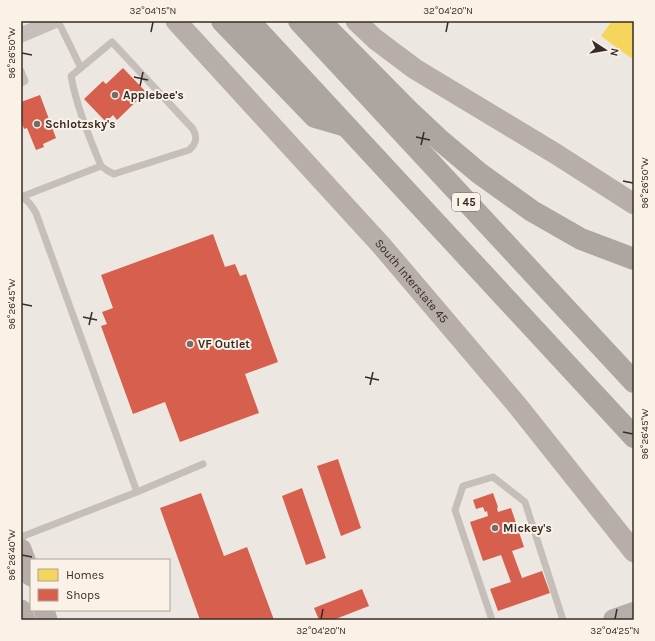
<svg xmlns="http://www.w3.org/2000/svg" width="655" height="641" font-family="Karla,sans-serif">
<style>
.homes{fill:#f6d55c}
.shops{fill:#d6604d}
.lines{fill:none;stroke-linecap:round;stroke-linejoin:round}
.lane{stroke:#c6beb9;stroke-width:7}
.street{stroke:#c6beb9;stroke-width:15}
.secondary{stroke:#b7aea9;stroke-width:21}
.primary{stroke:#b5ada9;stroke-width:22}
.highway{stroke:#aca5a0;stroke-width:22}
.ticks{fill:none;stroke:#372c27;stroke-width:1.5}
.poi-dot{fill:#776d68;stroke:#faf1e7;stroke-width:1.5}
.labels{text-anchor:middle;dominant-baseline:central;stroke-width:4;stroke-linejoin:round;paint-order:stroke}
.shield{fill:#faf1e7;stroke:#726761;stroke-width:1}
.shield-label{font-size:11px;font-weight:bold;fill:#372c27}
.poi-label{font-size:12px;font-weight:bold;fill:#372c27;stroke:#faf1e7;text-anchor:start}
.street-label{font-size:12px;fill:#372c27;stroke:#faf1e7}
.neatline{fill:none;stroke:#372c27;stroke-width:1.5}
.ticks-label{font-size:10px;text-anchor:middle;fill:#372c27}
</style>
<rect width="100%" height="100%" fill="#ede7e1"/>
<path class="homes" d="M612,21H634V54L631,58L601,36Z"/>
<path class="shops" d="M123,68L146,92L117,120L113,115L106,122L84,99L103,81L106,84Z
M40,95L56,138L43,144L44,147L36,150L27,128L24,129L21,120V102Z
M213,234L225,267L235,264L240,276L246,274L278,362L245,374L259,413L180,442L165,402L133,414L101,326L107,324L102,312L113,308L101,275Z
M338,459L361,528L341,536L317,466Z
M302,488L326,558L306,565L282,496Z
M201,493L224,556L247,547L274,620H200L160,508Z
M493,493L498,507L497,508L498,512L511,508L524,547L512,551L522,578L542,571L550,593L498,611L490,589L511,582L501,555L483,561L470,522L488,516L487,511L485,512L483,507L476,509L473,500Z
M362,589L369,606L333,620H319L314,608Z"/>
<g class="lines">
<path class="lane" d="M58,21L81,68
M112,42L193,129C198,138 196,144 189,150L114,174L108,171L101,166C89,136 77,108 71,76Z
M21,71L25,81L21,83
M21,197C29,201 31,205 36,213L137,492
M21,197L101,166
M21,537L137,492L203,464
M492,620L455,510L463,486L493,477L525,502L563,620"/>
<path class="street" d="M21,35L54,21"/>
<g class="secondary">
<path id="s1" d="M176,21L381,245L517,405L634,552"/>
<path d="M356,21L375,39L415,69L556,154L634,204"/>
<path d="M21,549L31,576"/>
<path d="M21,610L25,620"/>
<path d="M44,610L47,620"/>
</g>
<path class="primary" d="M614,620L634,613"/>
<path class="highway" d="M222,21L315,117L346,126
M249,21L634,437
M299,21L634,382
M320,21L408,110L441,141L479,173L532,211L581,239L634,259"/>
</g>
<path class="ticks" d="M151,32L153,22M446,32L448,22M22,53L32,55M134,77L148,80M140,86L143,72M416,137L430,140M421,145L424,132M623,181L633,183M22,304L32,306M83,317L97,320M89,325L92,312M365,377L379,380M370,385L373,372M623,432L633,434M22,555L32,557M321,619L323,609M615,619L617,609"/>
<g class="poi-dot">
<circle cx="115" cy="95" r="4"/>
<circle cx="37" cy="124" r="4"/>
<circle cx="190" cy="344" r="4"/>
<circle cx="495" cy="528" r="4"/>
</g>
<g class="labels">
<rect class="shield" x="452" y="193" width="28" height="18" rx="3"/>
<g class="shield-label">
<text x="466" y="202">I 45</text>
</g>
<g class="poi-label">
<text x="123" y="95">Applebee's</text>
<text x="45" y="124">Schlotzsky's</text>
<text x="198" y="344">VF Outlet</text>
<text x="503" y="528">Mickey's</text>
</g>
<g class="street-label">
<text stroke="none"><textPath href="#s1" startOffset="351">South Interstate 45</textPath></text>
</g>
</g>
<rect width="655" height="641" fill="none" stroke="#faf1e7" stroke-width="44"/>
<rect x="30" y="559" width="140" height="52" fill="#faf1e7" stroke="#aca29a"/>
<rect x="38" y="569" width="20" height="12" fill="#f6d55c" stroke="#aca29a"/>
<text x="66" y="579" font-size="12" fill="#372c27">Homes</text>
<rect x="38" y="589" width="20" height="12" fill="#d6604d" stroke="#aca29a"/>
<text x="66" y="599" font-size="12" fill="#372c27">Shops</text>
<g transform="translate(605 50) rotate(102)" stroke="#faf1e7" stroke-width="3" paint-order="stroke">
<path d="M0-3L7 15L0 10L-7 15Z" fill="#372c27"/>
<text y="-6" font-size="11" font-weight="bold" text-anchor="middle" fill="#372c27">N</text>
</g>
<rect x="22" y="22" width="611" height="597" class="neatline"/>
<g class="ticks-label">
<text x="153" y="14">32°04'15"N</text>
<text x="448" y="14">32°04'20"N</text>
<text transform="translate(11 53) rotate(-90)" y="4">96°26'50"W</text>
<text transform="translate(644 183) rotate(-90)" y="4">96°26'50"W</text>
<text transform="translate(11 304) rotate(-90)" y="4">96°26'45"W</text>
<text transform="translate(644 434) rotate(-90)" y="4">96°26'45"W</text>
<text transform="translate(11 555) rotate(-90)" y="4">96°26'40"W</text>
<text x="321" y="634">32°04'20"N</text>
<text x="615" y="634">32°04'25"N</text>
</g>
</svg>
